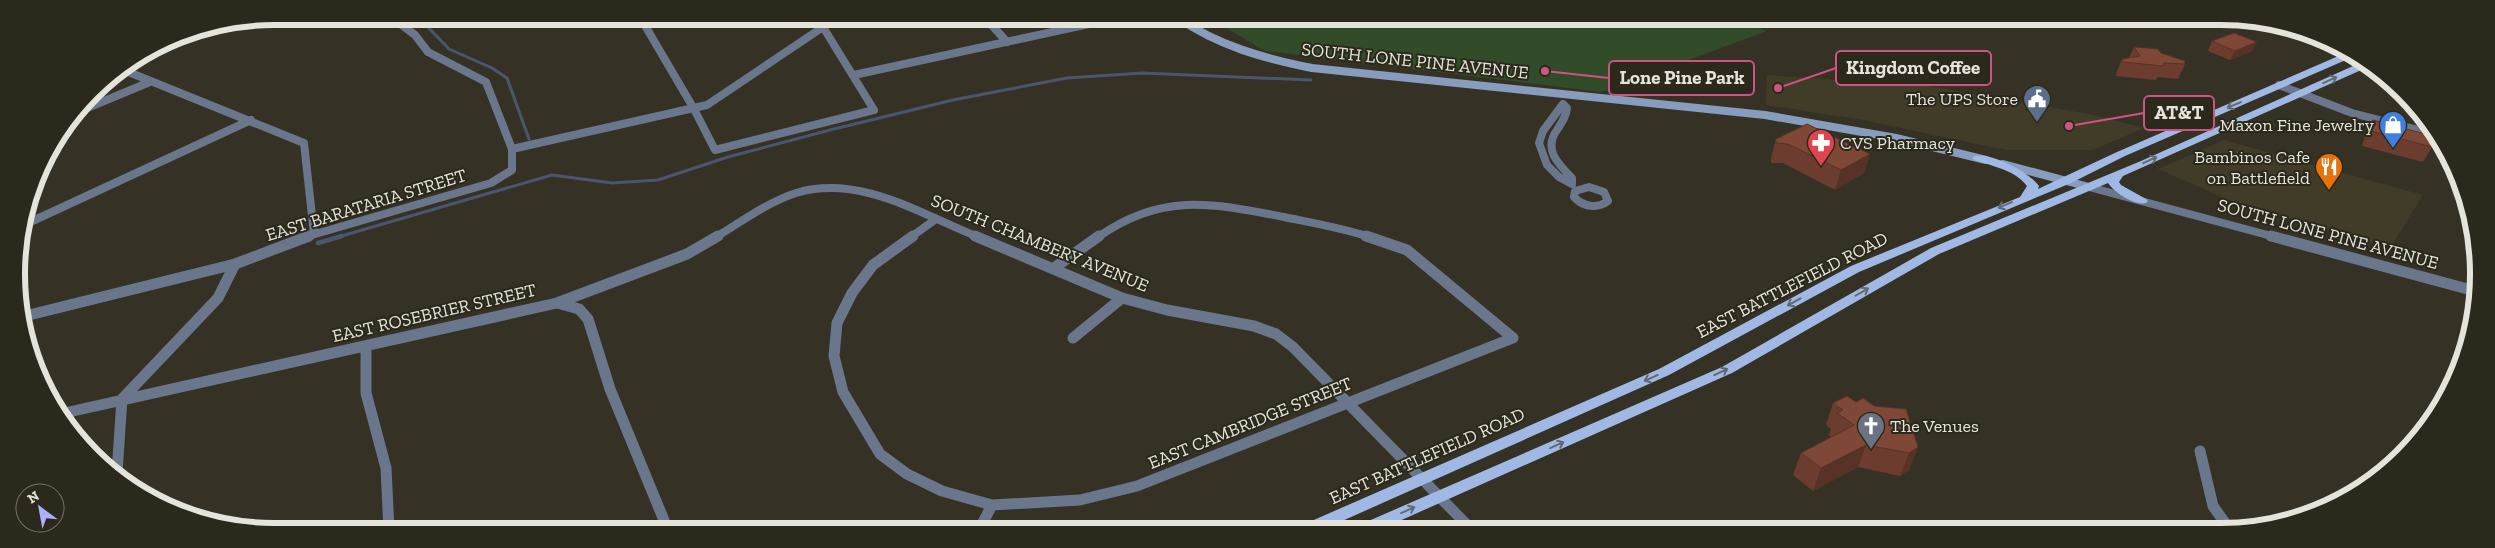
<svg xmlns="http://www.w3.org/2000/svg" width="2495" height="548" font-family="'Zilla Slab',serif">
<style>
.built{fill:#403c28}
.green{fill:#324b29}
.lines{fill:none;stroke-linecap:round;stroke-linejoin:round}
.stream-far1{stroke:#4a566f;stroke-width:3}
.stream{stroke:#4a566f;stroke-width:4.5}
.minor-far1{stroke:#6a768b;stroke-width:8}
.minor{stroke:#6a768b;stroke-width:11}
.tertiary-far1{stroke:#6a768b;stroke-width:8}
.tertiary{stroke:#6a768b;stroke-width:11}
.secondary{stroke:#889cbd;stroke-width:8}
.primary{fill:#a0b9e4;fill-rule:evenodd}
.wall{fill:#6c3d2e}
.shaded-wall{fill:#583226}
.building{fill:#7e4736;stroke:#583226}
.oneway{stroke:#606a75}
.labels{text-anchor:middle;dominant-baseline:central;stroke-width:4;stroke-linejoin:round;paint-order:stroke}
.street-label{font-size:18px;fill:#e5e4db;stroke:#2b291b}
.poi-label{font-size:18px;fill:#e5e4db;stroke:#2b291b;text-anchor:end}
.rim{fill:none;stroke:#e5e4db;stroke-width:6}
.leader{fill:none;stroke:#cc5581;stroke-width:2}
.callout-dot{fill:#cc5581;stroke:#2b291b;stroke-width:2}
.callout{fill:#2b291b;stroke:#cc5581;stroke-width:2}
.callout-label{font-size:19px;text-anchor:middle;font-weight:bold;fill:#e5e4db}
</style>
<rect width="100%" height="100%" fill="#353225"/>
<path class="built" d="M1767,75L1929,86L2094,115L2144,128L2093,150H2006L1863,120L1766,105Z
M2224,140L2423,195L2390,248L2226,199L2158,169Z"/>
<path class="green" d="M1208,17L1728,18L1767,31L1601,92L1265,51Z"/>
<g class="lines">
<path class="stream-far1" d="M413,16L425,24L449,49L492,68L507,78L529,139
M338,237L552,175L612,183L658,180L728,157L830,130L953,100L1067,78L1142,73L1311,80"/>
<path class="stream" d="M318,243L342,236"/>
<path class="minor-far1" d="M390,16L415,35L428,52L486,82L512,149
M640,17L694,109L715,150L874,110L823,27
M993,17L988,21L1007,42
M121,69L304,143L314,234
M854,75L1121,17
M2279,85L2352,113L2434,134
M1563,104L1567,108C1566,117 1562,122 1557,130C1543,149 1558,164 1572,178V184L1559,177L1547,165L1539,143L1543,131Z
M80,111L150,82
M1589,187L1604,192L1608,201C1597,209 1583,207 1574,197L1575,191Z
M26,224L251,120
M305,237L491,183L512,170V149L707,105L838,17
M716,237C741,222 768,202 796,193C859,174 921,214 978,237
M911,237L936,219
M1098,237C1162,192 1212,203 1284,217C1313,223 1342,228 1370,237"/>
<path class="minor" d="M913,236L873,265L852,293L837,323L834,356L843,392L880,454L907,474L942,491L992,505L1080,500L1137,486L1513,338L1407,250L1366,236
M975,236L1122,298L1167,310L1254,326L1276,334L1293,347L1472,530
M1054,268L1099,236
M557,303L579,309L588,319L610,389L668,530
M25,316L235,264L309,236
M1073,338L1122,298
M366,347V393L386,468L389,530
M60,414L557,303L687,254L718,236
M2200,451L2213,506L2230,530
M117,473L122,399L218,298L235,264
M979,530L992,505"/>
<path class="tertiary-far1" d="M2089,187L2275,237"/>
<path class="tertiary" d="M2271,236L2475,291"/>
<path class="secondary" d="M1177,17C1218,46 1263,58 1312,68L1765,115L1896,138L1986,160
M2003,164L2089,187"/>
<path class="primary" d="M2350,51L2355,56L2125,156L2071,183L1859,272L1669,375L1322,530H1298L1300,526L1659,369L1851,266L2020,197L2027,186C2015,170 1992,166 1974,160L1972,158L1974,156C1991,152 2029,172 2039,186L2038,189L2117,152Z
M2362,62L2368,67L2123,176L2119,182L2121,185L2146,199L2148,201L2146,203C2134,206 2114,192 2108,183L1939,254L1732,373L1379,530H1355L1357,526L1722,367L1931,248L2141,161Z"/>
</g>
<path class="wall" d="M2212,41L2252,51L2230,60L2208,51Z
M2134,47L2161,53L2185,64L2178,79L2158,77L2156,80L2116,76V74L2122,59L2129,58Z
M2373,120L2432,147L2423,162L2362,146L2365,135Z
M1776,139L1870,154L1864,173L1835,190L1783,163H1771V158Z
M1833,403L1918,447L1909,470L1900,476L1858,467L1813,491L1793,475L1801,453L1831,437L1829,435L1831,429L1826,425Z"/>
<path class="shaded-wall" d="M2257,42L2252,51L2230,60L2235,51Z
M1870,154L1864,173L1835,190L1841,170Z
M1866,445L1858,467L1813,491L1821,468Z
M1918,447L1909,470L1900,476L1909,453Z"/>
<path class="building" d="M2234,33L2257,42L2235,51L2212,41Z
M2134,47L2158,49L2161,53L2185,61V64L2164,63L2163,66L2122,62V59L2140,56Z
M2373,120L2433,136L2432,147L2371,131Z
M1807,124L1870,154L1841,170L1788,144L1776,143V139Z
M1847,396L1856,402L1863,398L1874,406L1906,409L1918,447L1909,453L1866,445L1821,468L1801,453L1854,425L1837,413L1843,410L1833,403Z"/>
<defs><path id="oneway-shaft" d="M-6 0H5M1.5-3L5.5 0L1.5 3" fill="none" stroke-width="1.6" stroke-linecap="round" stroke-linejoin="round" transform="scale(1.25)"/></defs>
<g class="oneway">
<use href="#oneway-shaft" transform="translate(2330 80) rotate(-24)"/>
<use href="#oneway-shaft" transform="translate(2234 105) rotate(157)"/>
<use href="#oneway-shaft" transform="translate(2150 160) rotate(-24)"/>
<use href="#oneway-shaft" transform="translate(2005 205) rotate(157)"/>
<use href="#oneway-shaft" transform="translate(1862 292) rotate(-30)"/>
<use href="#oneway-shaft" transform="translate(1794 302) rotate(151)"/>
<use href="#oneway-shaft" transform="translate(1721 372) rotate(-25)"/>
<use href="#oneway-shaft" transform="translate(1651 378) rotate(156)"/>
<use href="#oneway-shaft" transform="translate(1557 445) rotate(-24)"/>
<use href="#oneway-shaft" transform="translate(1408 510) rotate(-24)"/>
</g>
<defs>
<symbol id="civic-pin" viewBox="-11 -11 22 30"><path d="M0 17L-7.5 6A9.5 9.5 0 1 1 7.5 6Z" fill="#5c6f8a" stroke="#2b291b"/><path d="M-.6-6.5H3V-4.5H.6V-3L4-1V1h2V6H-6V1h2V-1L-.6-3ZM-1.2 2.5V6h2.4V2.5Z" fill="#fff"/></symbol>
<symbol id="shop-pin" viewBox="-11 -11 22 30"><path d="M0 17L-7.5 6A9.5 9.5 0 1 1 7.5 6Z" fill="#3f7fe0" stroke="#2b291b"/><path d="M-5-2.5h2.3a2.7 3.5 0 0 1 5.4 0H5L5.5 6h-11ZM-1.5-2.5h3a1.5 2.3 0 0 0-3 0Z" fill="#fff"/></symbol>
<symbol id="pharmacy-pin" viewBox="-11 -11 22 30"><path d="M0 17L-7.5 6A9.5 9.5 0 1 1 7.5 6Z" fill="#e0444e" stroke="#2b291b"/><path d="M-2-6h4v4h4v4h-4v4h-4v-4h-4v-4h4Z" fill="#fff"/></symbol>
<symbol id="restaurant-pin" viewBox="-11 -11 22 30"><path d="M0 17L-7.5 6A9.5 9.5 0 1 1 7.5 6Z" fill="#e8710a" stroke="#2b291b"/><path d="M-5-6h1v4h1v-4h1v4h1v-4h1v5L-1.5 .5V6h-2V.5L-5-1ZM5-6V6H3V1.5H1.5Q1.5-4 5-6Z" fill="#fff"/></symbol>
<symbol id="church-pin" viewBox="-11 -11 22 30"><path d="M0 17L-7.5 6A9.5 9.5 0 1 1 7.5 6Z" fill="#6b7280" stroke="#2b291b"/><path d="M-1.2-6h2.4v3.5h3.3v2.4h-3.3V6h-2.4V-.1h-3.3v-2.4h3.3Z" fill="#fff"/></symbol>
</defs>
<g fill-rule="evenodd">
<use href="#civic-pin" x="2021" y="83" width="32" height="43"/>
<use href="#shop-pin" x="2377" y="109" width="32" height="43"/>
<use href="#pharmacy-pin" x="1805" y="127" width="32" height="43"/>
<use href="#restaurant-pin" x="2313" y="151" width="32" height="43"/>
<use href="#church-pin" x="1855" y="410" width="32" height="43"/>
</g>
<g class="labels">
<g class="street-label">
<text transform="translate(1415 61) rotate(6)">SOUTH LONE PINE AVENUE</text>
<text transform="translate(366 205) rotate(-17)">EAST BARATARIA STREET</text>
<text transform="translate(2328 234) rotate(15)">SOUTH LONE PINE AVENUE</text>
<text transform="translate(1040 243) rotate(22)">SOUTH CHAMBERY AVENUE</text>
<text transform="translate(1792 285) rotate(-27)">EAST BATTLEFIELD ROAD</text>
<text transform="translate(434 313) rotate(-13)">EAST ROSEBRIER STREET</text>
<text transform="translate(1250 423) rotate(-22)">EAST CAMBRIDGE STREET</text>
<text transform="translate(1427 456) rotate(-24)">EAST BATTLEFIELD ROAD</text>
</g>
<g class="poi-label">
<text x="2018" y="99">The UPS Store</text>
<text x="2374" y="125">Maxon Fine Jewelry</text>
<text x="1840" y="143" text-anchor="start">CVS Pharmacy</text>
<text x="2310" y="157">Bambinos Cafe<tspan x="2310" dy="21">on Battlefield</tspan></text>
<text x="1890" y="426" text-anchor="start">The Venues</text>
</g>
</g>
<path d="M0 0H2495V548H0ZM274 25H2221A249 249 0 0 1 2470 274V274A249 249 0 0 1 2221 523H274A249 249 0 0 1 25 274V274A249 249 0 0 1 274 25Z" fill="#2b291b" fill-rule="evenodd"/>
<path class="rim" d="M274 25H2221A249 249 0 0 1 2470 274V274A249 249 0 0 1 2221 523H274A249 249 0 0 1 25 274V274A249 249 0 0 1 274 25Z"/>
<path class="leader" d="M1778 88L1836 68M1545 71L1609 78M2069 126L2144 113"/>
<g class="callout-dot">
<circle cx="1778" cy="88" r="5"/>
<circle cx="1545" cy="71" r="5"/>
<circle cx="2069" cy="126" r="5"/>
</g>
<g class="callout">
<rect x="1836" y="51" width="155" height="34" rx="5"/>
<rect x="1609" y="61" width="145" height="34" rx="5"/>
<rect x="2144" y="96" width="70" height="34" rx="5"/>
</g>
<g class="callout-label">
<text x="1913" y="74">Kingdom Coffee</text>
<text x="1682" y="84">Lone Pine Park</text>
<text x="2179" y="119">AT&amp;T</text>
</g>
<g transform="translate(40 508) rotate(328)"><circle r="24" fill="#2b291b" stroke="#757468"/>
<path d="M0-4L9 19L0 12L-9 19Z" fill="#acaffb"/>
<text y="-8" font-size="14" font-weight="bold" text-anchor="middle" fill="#e5e4db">N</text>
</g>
</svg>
